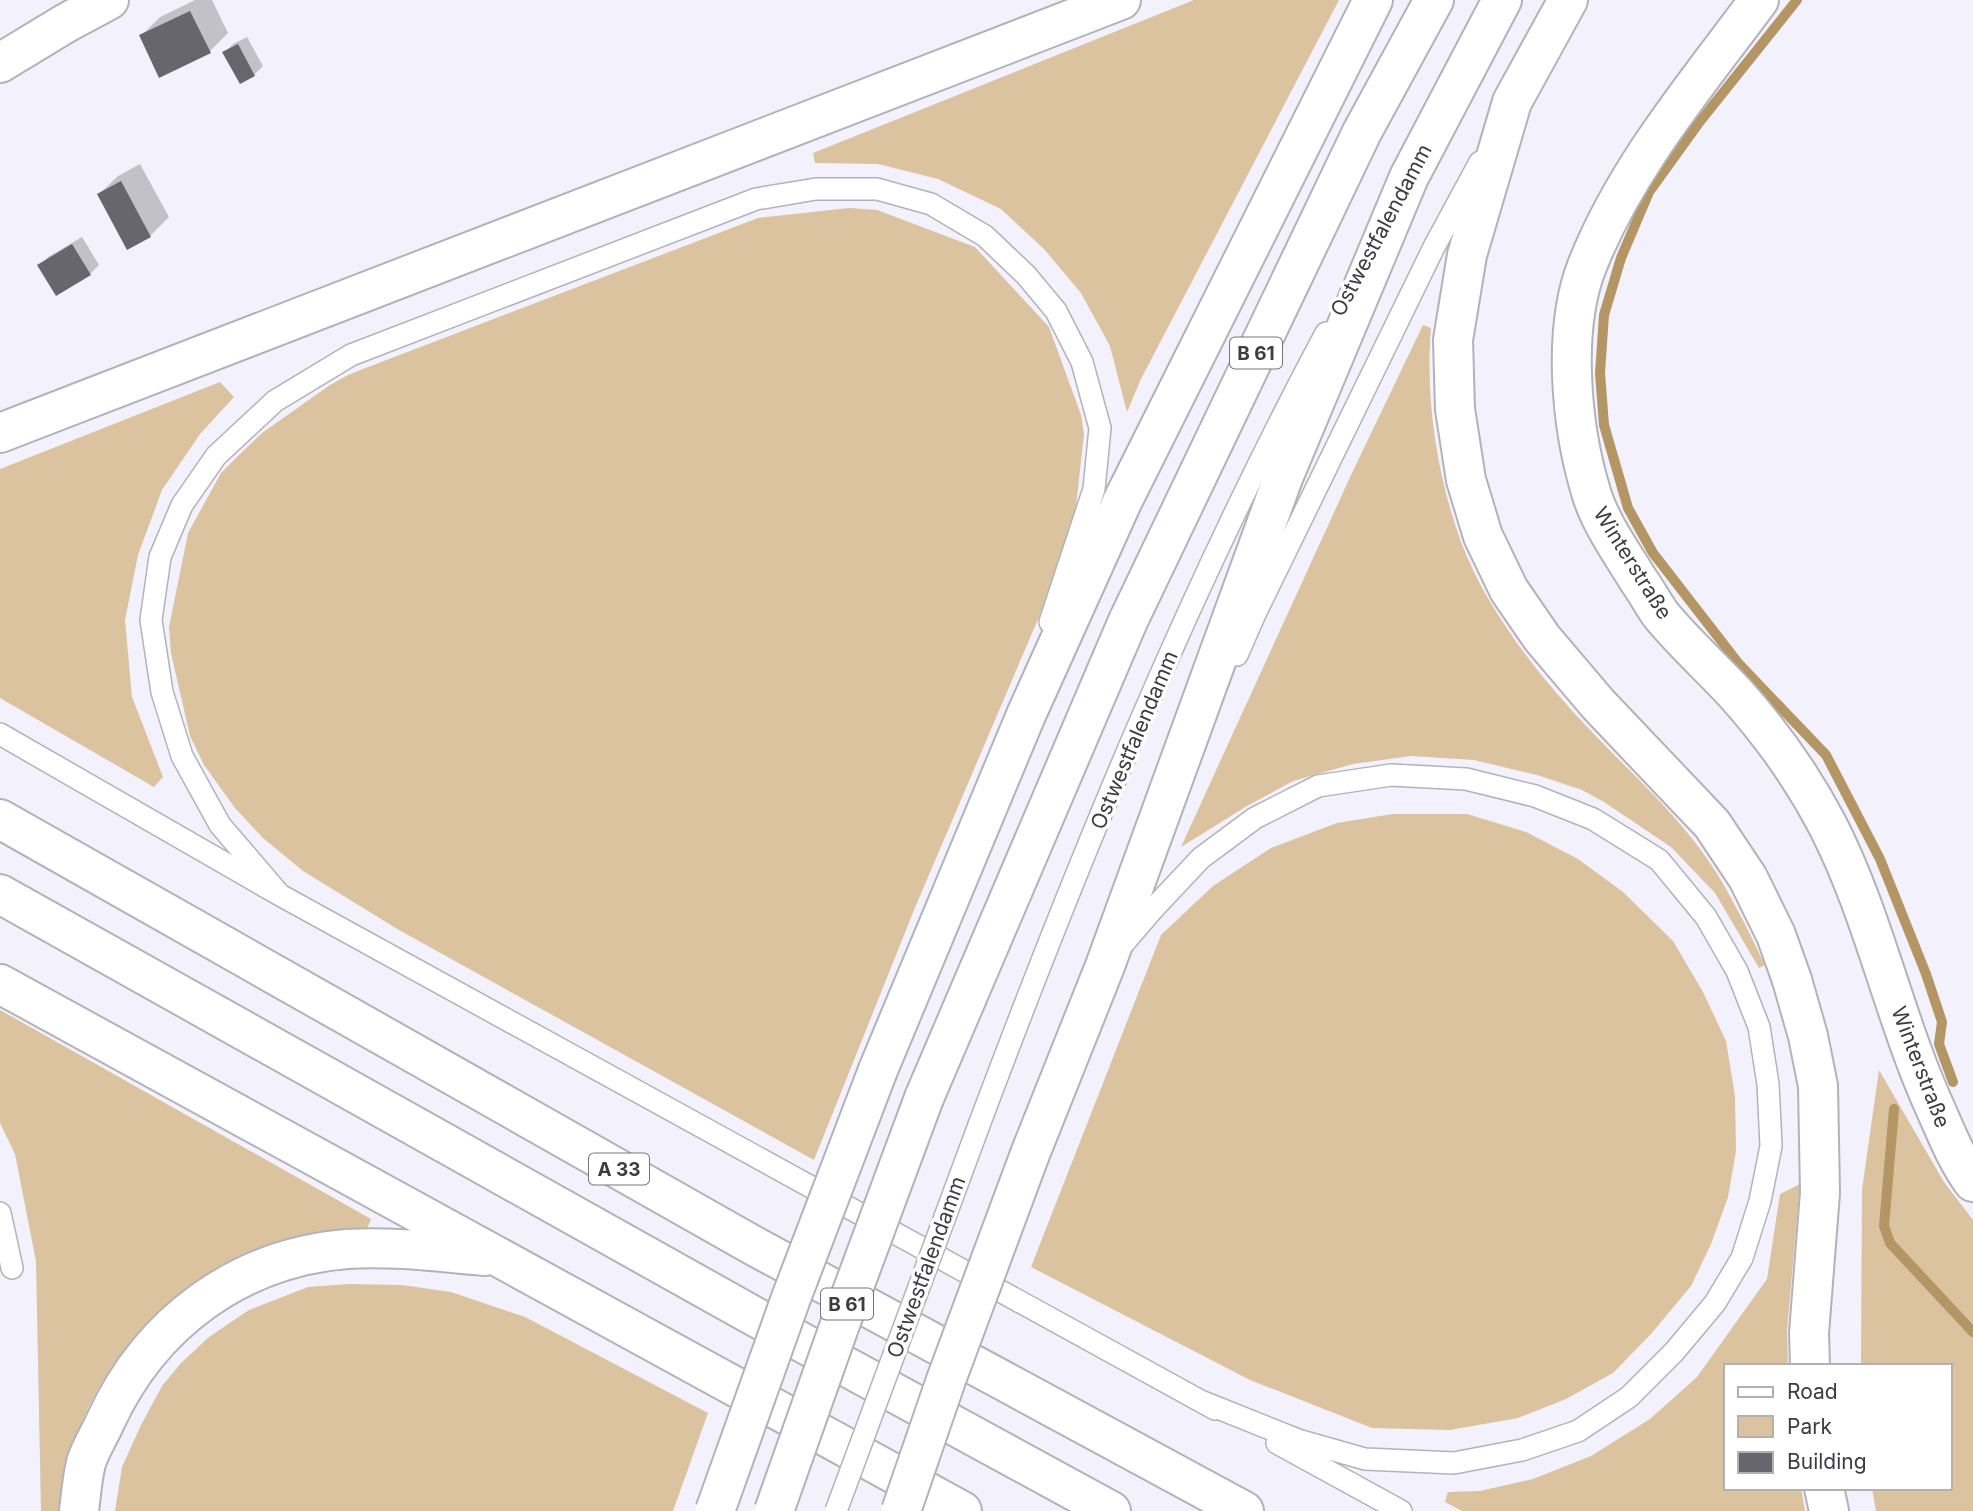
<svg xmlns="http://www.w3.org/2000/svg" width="1973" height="1511" font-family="Inter,sans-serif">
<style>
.green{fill:#dac39e}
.shadow{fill:#0003}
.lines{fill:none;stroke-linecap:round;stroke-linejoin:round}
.stream{stroke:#b49665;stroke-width:10}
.building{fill:#67666e}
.service-casing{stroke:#b3b2bb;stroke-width:24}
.minor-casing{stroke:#b3b2bb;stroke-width:42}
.trunk-casing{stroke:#b3b2bb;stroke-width:42}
.motorway-casing{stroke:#b3b2bb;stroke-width:42}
.service{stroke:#fff;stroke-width:21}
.minor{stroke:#fff;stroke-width:38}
.trunk{stroke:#fff;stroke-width:38}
.motorway{stroke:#fff;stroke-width:38}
.service-bridge-casing{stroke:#b3b2bb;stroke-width:24;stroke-linecap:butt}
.trunk-bridge-casing{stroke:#b3b2bb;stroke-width:42;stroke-linecap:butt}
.motorway-bridge-casing{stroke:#b3b2bb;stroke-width:42;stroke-linecap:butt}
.service-bridge{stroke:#fff;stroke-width:21}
.trunk-bridge{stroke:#fff;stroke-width:38}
.motorway-bridge{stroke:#fff;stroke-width:38}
.labels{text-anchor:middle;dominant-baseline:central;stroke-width:7;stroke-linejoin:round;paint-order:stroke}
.shield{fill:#fff;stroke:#777679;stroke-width:2}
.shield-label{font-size:19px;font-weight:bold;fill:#3d3c40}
.street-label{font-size:21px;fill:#3d3c40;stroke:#fff}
</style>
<rect width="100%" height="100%" fill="#f3f1fb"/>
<path class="green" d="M1194,0H1339L1141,379L1127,412L1110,346L1081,293L1044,249L1001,209L938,179L878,164L815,163L813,153Z
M849,208L877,210L975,247L1049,327L1081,415L1084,434L1074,524L1070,544L914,910L814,1160L399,930L303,871L263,838L235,808L204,765L190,736L171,653L169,627L188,533L221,473L238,456L262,433L330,385L350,374L758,218Z
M1423,325L1431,328C1425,398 1437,476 1461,542C1484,604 1533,669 1578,717C1616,759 1659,796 1694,841C1724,879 1744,922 1765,965L1759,968L1715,893L1671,847L1604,802L1582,790L1537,775L1474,760L1411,756L1353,764L1293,781L1247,806L1181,847L1352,473Z
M220,382L234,397L200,434L162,490L138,555L125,620L132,697L163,777L154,787L0,698V469Z
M1393,814H1467L1526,832L1578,859L1623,892L1673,941L1703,992L1726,1041L1735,1096L1736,1151L1728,1197L1711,1244L1691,1286L1651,1334L1613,1373L1566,1399L1518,1418L1450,1430L1372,1428L1250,1380L1031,1267L1161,935L1213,886L1271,848L1337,823Z
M0,1010L371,1219L366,1232C343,1232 320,1232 297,1237C283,1239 270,1247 257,1252C164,1287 93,1367 68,1464C64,1479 62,1495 59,1511H41L36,1261L15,1154L0,1123Z
M1879,1070L1944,1182L1973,1220V1511H1876L1872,1488H1950V1366H1861L1862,1190Z
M1800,1184L1787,1331L1788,1366H1726V1488H1801L1805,1511H1462L1445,1502L1448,1492L1480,1491L1533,1479L1591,1456L1650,1419L1697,1377L1767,1279L1780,1194Z
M348,1284L402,1285L451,1292L525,1317L708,1413L673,1511H115L122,1467L141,1425L162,1386L181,1363L209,1337L249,1310L308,1287Z"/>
<path class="shadow" d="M195,0H212L228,33L209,52L141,36L160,17Z
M247,37L263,66L254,75L224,53L233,44Z
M140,164L169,217L150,236L99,194L118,176Z
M82,237L99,265L90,274L39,266L48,257Z"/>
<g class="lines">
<path class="stream" d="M1797,0L1698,124L1649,192L1621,258L1604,315L1600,373L1604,425L1628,508L1653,553L1739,664L1826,755L1880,859L1926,974L1942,1022L1939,1044L1953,1082
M1894,1109L1884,1226L1890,1243L1973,1332"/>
</g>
<path class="building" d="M190,11L211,53L159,78L139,35Z
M238,44L255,76L240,84L222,52Z
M121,181L151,237L127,250L97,194Z
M72,244L91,275L56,296L37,265Z"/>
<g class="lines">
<defs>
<path id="service" d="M1237,655L1255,614L1434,247L1480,162
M0,734L280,895L1215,1409
M280,895L220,825L182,756L162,692L151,620L160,557L182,505L216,456L275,401L351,355L756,199L816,189H877L931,204L985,236L1026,275L1056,311L1082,362L1100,428L1094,489L1050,622
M1124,943L1154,908L1201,858L1255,818L1318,786L1391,775L1466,779L1535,796L1593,819L1659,860L1706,917L1737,971L1759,1027L1768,1084L1771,1146L1760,1201L1742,1258L1715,1303L1674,1352L1629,1397L1578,1431L1522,1450L1454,1463L1365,1459L1298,1440L1203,1402
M979,1125C1080,856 1190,587 1326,333
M0,1213L12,1268
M1277,1443L1401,1511"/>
<path id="minor" d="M1759,0C1697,84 1626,167 1587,266C1562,330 1571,426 1591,492C1600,523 1622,553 1639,581C1647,592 1653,604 1661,615C1684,643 1711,667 1735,693C1771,733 1803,778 1828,826C1874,916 1894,1018 1936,1110C1947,1135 1957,1160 1973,1182
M0,63L66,23L109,0"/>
<path id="trunk" d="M1568,0L1512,102L1467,255L1453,340L1455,409L1466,480L1483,536L1509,590L1542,638L1598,704L1712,824L1748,878L1776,935L1792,980
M1030,1154L1105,966L1283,478L1409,177L1502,0"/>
<path id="motorway" d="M0,433L1121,0
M0,819L756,1247L1244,1511
M0,894L750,1314L1111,1511
M1792,980L1808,1036L1818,1086L1820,1193L1809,1333L1810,1366
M0,984L962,1511
M878,1070L1026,715L1122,502L1373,0
M924,1098L1128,621L1362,132L1434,0
M1824,1488L1829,1511
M79,1511C81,1496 82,1479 86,1463C90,1449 100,1434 106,1420C151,1323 238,1258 347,1249C392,1246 439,1252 485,1256"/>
</defs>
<use href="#service" class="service-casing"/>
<use href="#minor" class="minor-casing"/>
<use href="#trunk" class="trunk-casing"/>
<use href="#motorway" class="motorway-casing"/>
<use href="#service" class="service"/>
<use href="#minor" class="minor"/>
<use href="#trunk" class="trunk"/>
<use href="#motorway" class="motorway"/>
<defs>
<path id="service-bridge" d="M836,1511L979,1125"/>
<path id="trunk-bridge" d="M901,1511L946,1380L1030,1154"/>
<path id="motorway-bridge" d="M715,1511L791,1298L878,1070
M774,1511L839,1327L924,1098"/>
</defs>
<use href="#service-bridge" class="service-bridge-casing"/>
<use href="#trunk-bridge" class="trunk-bridge-casing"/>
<use href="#motorway-bridge" class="motorway-bridge-casing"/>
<use href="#service-bridge" class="service-bridge"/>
<use href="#trunk-bridge" class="trunk-bridge"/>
<use href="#motorway-bridge" class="motorway-bridge"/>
</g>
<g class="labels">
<g class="shield">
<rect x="1230" y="337.5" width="52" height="31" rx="5"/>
<rect x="589" y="1153.5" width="60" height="31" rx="5"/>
<rect x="821" y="1288.5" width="52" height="31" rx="5"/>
</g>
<g class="shield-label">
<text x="1256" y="353">B 61</text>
<text x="619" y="1169">A 33</text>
<text x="847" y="1304">B 61</text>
</g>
<g class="street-label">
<text transform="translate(1381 230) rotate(-62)">Ostwestfalendamm</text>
<text transform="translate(1633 563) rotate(58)">Winterstraße</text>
<text transform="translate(1134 740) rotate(-67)">Ostwestfalendamm</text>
<text transform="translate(1921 1067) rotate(69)">Winterstraße</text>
<text transform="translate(926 1267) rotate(-70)">Ostwestfalendamm</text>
</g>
</g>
<rect x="1724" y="1364" width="228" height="126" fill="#ffffff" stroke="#b1b1b3" stroke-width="2"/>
<rect x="1738" y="1387" width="35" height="10" fill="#ffffff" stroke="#b1b1b3" stroke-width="2"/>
<text x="1787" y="1399" font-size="21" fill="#3d3c40">Road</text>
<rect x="1738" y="1416" width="35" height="21" fill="#dac39e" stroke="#b1b1b3" stroke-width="2"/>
<text x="1787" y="1434" font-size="21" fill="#3d3c40">Park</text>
<rect x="1738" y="1452" width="35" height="21" fill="#67666e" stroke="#b1b1b3" stroke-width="2"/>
<text x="1787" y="1469" font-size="21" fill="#3d3c40">Building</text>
</svg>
